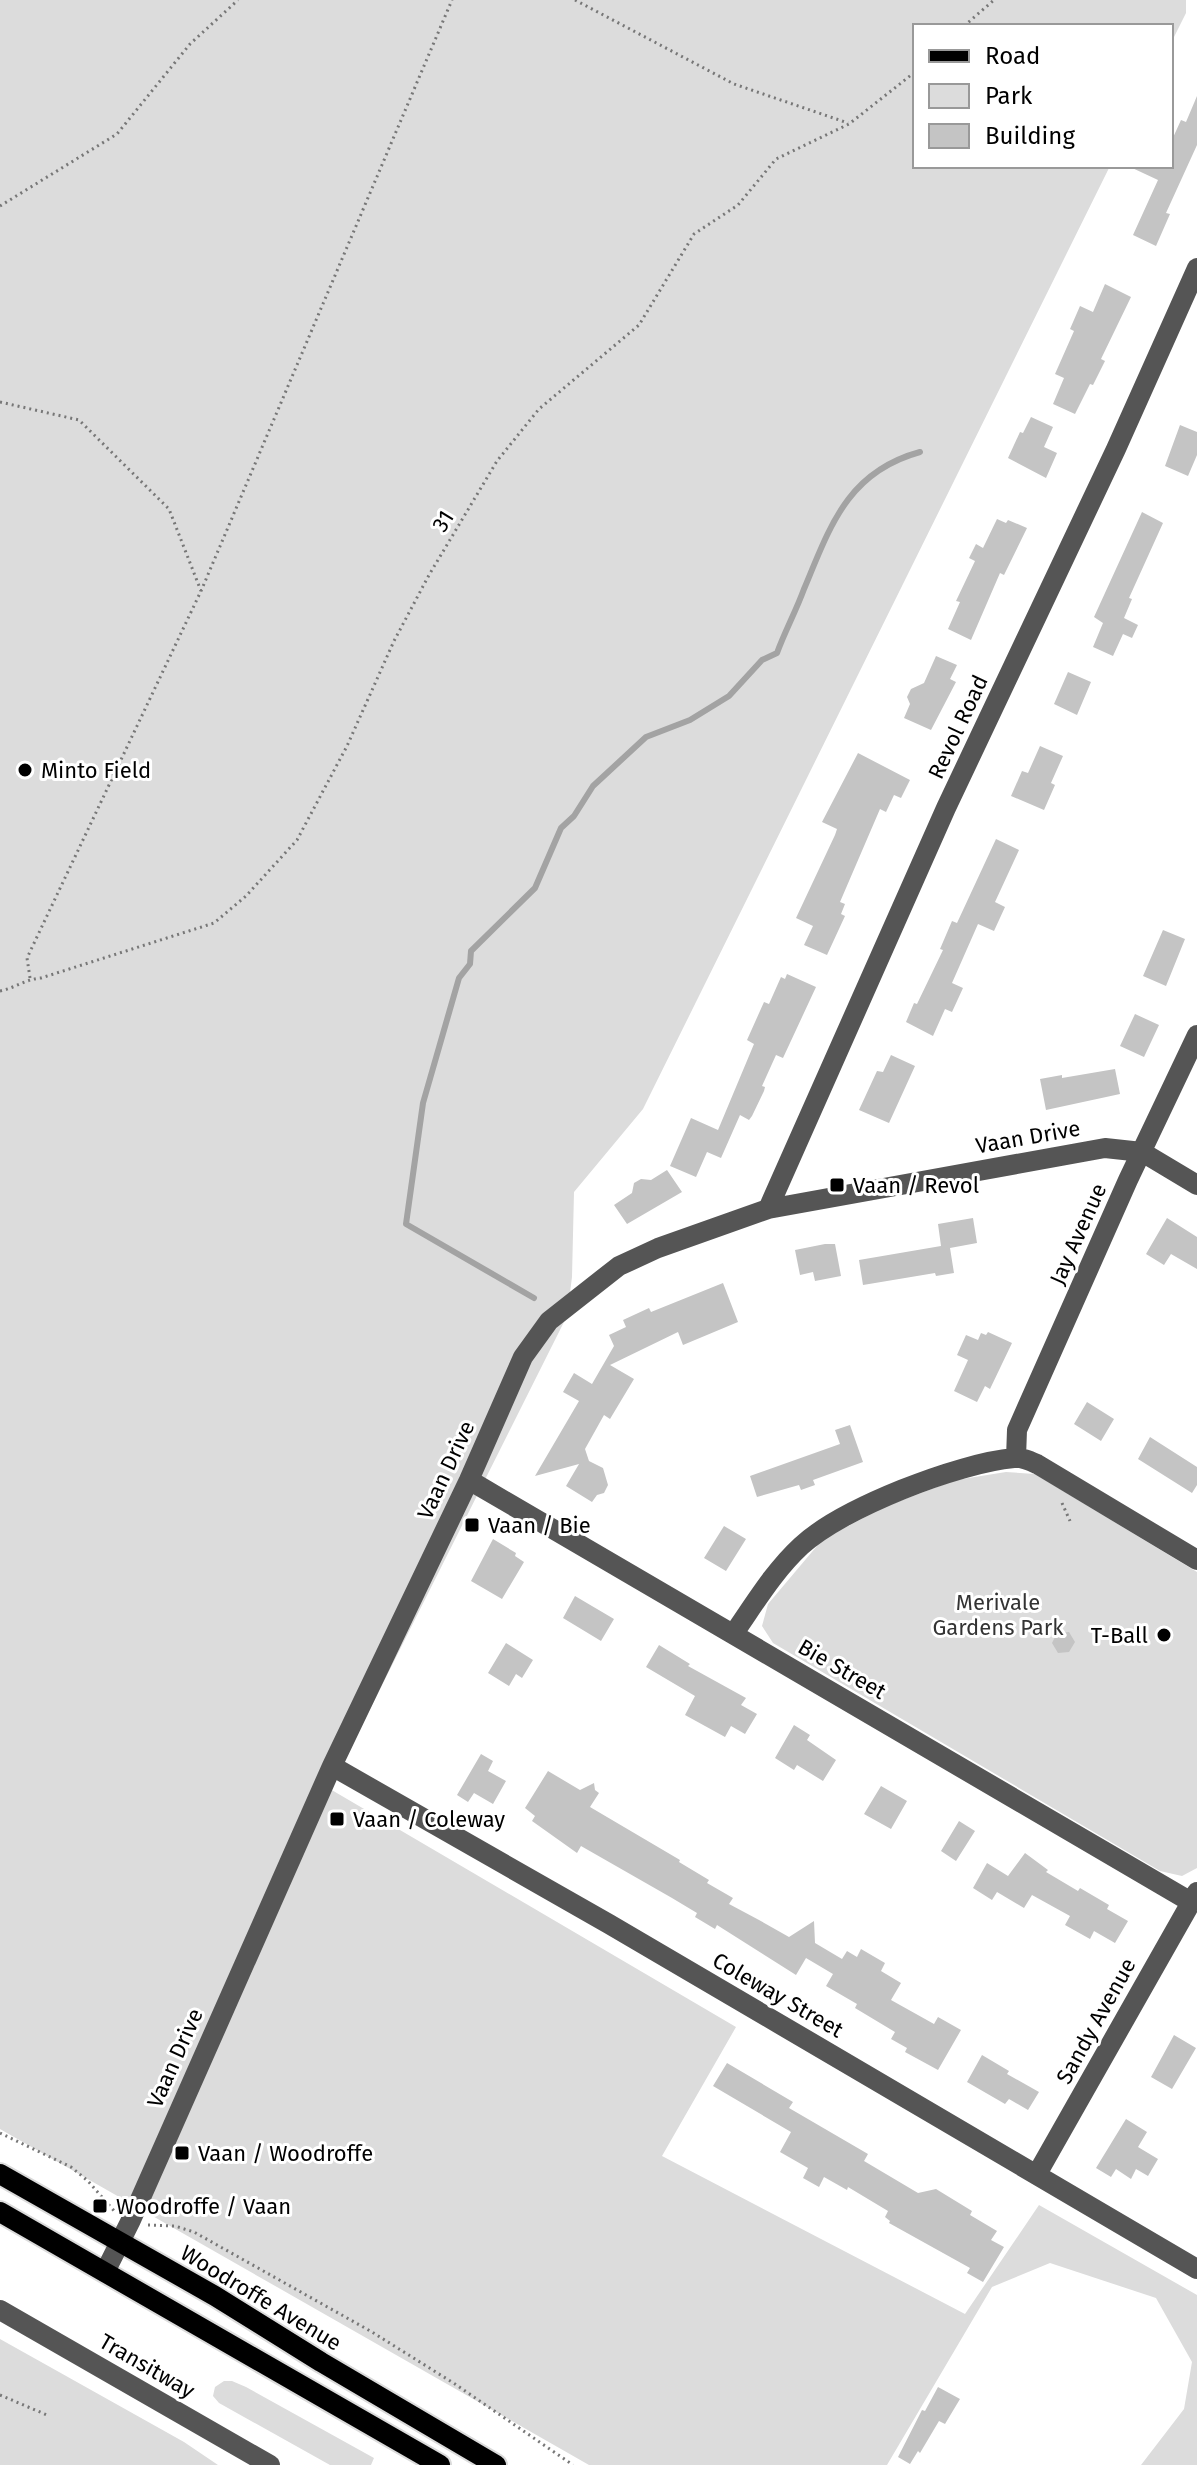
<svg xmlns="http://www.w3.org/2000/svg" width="1197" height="2465" font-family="'Fira Sans',sans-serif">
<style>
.green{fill:#dcdcdc}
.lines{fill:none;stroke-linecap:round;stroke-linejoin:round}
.stream{stroke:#a3a3a3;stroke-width:6}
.building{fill:#c4c4c4}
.major-casing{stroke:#dbdbdb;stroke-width:24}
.path{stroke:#777;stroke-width:3;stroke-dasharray:2 4;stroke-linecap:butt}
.minor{stroke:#555;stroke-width:20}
.major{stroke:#000;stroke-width:20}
.poi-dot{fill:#000;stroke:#fff;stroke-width:3}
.labels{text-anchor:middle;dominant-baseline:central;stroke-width:6;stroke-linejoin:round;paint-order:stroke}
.street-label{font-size:22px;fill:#000;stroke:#fff}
.poi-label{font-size:22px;fill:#000;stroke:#fff;text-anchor:start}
.park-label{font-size:22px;fill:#333;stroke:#fff}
</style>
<rect width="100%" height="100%" fill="#fff"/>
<path class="green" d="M0,0H1186V13L1171,43V26H915V166H1110L643,1109L574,1192L572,1277L567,1316L330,1789L736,2027L662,2156L965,2314L1039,2205L1197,2295V2465H1141L1184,2409L1192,2362L1156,2298L1050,2263L992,2287L887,2465H589L0,2129Z
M1006,1472L1035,1474L1197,1572V1868L1182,1876L1160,1871L773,1643L762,1626L768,1604L822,1540L884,1507L956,1480Z
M0,2339L184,2442L218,2465H0Z
M224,2381H232L246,2387L374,2458L371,2465H330L219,2403L213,2396L215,2387Z"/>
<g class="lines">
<path class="stream" d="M534,1298L406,1224L423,1103L459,978L470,964L471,951L535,888L561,828L574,816L593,786L646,737L690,720L729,696L762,660L777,653C785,631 796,611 804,589C830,527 847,472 920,452"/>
</g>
<path class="building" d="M1197,96V145L1166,213L1170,214L1156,246L1133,235L1158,180L1128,166H1171V142L1181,120L1186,122Z
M1105,284L1131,297L1101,359L1105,361L1093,385L1090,384L1075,414L1053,404L1064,378L1055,374L1074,331L1070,329L1080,306L1093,312Z
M1031,417L1053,427L1044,447L1057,453L1046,478L1008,458L1020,432L1023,433Z
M1180,425L1197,432V455L1188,476L1165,466Z
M1142,512L1163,523L1129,598L1132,599L1124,618L1138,625L1132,638L1123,634L1113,656L1093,647L1103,623L1094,617Z
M997,519L1006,523L1008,520L1027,528L1004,575L1000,573L971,640L948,629L960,602L956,601L975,561L969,558L976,544L983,548Z
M936,656L957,665L950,679L956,682L931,730L904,718L910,704L907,697L911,689L924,683Z
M1068,672L1091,682L1077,715L1054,704Z
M1040,746L1063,756L1051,783L1055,785L1044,810L1011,796L1022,771L1028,773Z
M858,753L910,780L901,798L894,795L886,812L880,809L840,902L845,904L841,914L845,916L827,955L804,945L813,926L796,918L835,835L837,829L822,822Z
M996,839L1019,850L995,902L1005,907L994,931L978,924L952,983L963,988L952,1012L945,1009L933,1036L906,1022L914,1003L917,1004L943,950L940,949L952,921L957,923Z
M1163,930L1185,939L1166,986L1143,976Z
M787,974L816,987L783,1058L776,1055L762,1086L765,1087L764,1091L752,1116L749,1120L740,1115L721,1158L707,1152L696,1177L670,1166L691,1118L718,1130L754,1044L747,1040L764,1002L769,1004L781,977L785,979Z
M1135,1014L1159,1025L1144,1057L1120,1046Z
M891,1055L915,1066L889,1123L859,1110L877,1071L883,1072Z
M1115,1069L1120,1094L1046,1110L1040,1079L1062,1075V1078Z
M667,1170L682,1192L627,1224L614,1205L632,1193L634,1183L641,1179L651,1180Z
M973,1218L977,1243L950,1248L954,1273L936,1276L935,1273L863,1285L859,1260L941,1246L938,1224Z
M1167,1218L1197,1237V1269L1171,1254L1164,1265L1146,1254Z
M825,1244H835L841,1276L815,1281L813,1272L800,1275L795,1250Z
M723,1283L738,1322L683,1345L678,1332L610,1365L634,1379L610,1419L604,1415L585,1449L589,1461L603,1468L608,1485L604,1493L597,1495L592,1502L566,1486L579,1464L535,1476L579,1401L563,1392L574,1373L592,1384L614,1346L609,1335L626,1327L623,1320L649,1308L651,1312Z
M988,1332L1012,1343L990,1389L985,1386L977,1402L954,1391L968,1360L957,1355L966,1335L978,1340L981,1333L986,1335Z
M1087,1402L1114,1419L1101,1441L1074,1424Z
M850,1425L863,1462L813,1480L815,1485L801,1490L799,1485L757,1497L750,1476L840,1444L835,1430Z
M1150,1437L1197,1467V1485L1192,1493L1138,1459Z
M724,1526L746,1539L726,1571L704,1558Z
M493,1539L516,1553L515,1556L524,1562L502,1599L471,1581Z
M575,1596L614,1619L601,1641L563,1618Z
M1069,1632L1075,1642L1069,1652L1058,1653L1052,1643L1057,1633Z
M506,1643L533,1660L522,1678L516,1674L509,1686L488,1673Z
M659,1645L690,1664L688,1666L746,1698L741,1705L757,1714L745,1734L731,1726L725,1737L685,1715L695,1696L646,1667Z
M794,1725L810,1735L807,1740L836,1760L823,1781L797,1765L794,1770L775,1758Z
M481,1754L493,1761L488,1771L506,1781L493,1804L474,1793L468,1802L457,1795Z
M548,1771L580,1790L594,1783L595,1790L599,1793L590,1807L680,1860L679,1862L709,1880L707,1883L733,1898L729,1904L759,1920L789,1937L814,1921L815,1943L842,1959L847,1951L857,1957L861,1949L885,1963L881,1971L901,1983L891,2000L934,2024L938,2017L961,2030L938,2070L905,2052L907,2048L891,2039L895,2032L855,2008L857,2004L826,1986L833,1974L806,1958L796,1975L717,1925L715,1929L695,1917L697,1913L672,1898L581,1846L577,1853L532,1821L535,1816L525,1808Z
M881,1786L907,1801L891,1829L864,1814Z
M959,1821L975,1831L956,1861L941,1851Z
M1025,1853L1048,1870L1046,1872L1078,1891L1080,1888L1109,1905L1107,1909L1128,1921L1115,1943L1094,1931L1090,1939L1065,1925L1070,1916L1032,1895L1024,1908L997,1892L992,1900L973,1888L987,1863L1008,1876Z
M1174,2035L1196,2048L1172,2089L1151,2077Z
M982,2055L1009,2071L1007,2074L1039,2092L1028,2110L1009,2099L1005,2104L967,2082Z
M727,2063L793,2102L789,2108L868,2154L864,2161L918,2193L936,2189L972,2211L970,2215L997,2231L991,2240L1004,2247L983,2282L967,2273L970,2268L889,2223L890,2221L885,2217L888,2211L848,2187L847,2190L824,2177L819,2187L803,2178L808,2168L780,2152L791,2132L713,2086Z
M1126,2119L1147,2132L1138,2147L1158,2159L1148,2176L1136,2169L1131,2179L1116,2169L1111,2177L1096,2168Z
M938,2387L960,2399L945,2424L939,2421L920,2453L918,2451L910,2464L898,2457L922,2410L925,2411Z"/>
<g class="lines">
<defs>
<path id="major" d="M0,2174L215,2296L321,2362L496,2465
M0,2212L440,2465"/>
</defs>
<use href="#major" class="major-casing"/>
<path class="path" d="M575,0L734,84L848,123
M964,26L994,0
M0,206L117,134L190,44L238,0
M0,402L79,420L169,509L201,591
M30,978L27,958L201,591L452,0
M0,991C15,988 26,979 41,978L214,923L246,896L297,840L347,746L394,641L429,575L497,461L539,409L639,325L694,234L738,205L776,159L849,124L915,72
M1062,1503L1070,1521
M0,2133L71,2167L88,2181L115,2212
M148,2225L175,2226L194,2232L372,2332L455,2384L573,2465
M0,2395L47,2415"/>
<path class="minor" d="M768,1209L946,808L1116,449L1197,268
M1016,1458L1017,1430L1128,1180L1197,1035
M469,1480L1191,1902
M734,1633C755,1603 774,1571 801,1546C842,1508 958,1463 1014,1458C1021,1457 1030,1461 1037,1464L1197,1560
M332,1766L609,1924L1197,2269
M1037,2174L1197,1892
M105,2272L131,2220L332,1766L469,1480L523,1357L549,1321L619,1266L658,1248L768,1209L1105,1148L1142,1152L1197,1185
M0,2310L270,2465"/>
<use href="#major" class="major"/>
</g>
<g class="poi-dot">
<circle cx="25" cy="770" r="8"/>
<rect x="829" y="1177" width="16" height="16" rx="4"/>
<rect x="464" y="1517" width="16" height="16" rx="4"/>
<circle cx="1164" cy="1635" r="8"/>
<rect x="329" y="1811" width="16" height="16" rx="4"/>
<rect x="174" y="2145" width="16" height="16" rx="4"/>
<rect x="92" y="2198" width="16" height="16" rx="4"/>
</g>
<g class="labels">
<g class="street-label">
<text transform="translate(443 521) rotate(-59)">31</text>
<text transform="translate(958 727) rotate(-65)">Revol Road</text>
<text transform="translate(1028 1137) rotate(-10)">Vaan Drive</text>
<text transform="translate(1078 1234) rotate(-66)">Jay Avenue</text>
<text transform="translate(446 1470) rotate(-65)">Vaan Drive</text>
<text transform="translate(842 1669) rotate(30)">Bie Street</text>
<text transform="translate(778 1995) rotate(30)">Coleway Street</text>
<text transform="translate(1096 2021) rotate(-61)">Sandy Avenue</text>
<text transform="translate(175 2058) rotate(-66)">Vaan Drive</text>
<text transform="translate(261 2298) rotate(31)">Woodroffe Avenue</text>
<text transform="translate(147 2366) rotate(30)">Transitway</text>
</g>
<g class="poi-label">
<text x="41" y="770">Minto Field</text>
<text x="853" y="1185">Vaan / Revol</text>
<text x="488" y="1525">Vaan / Bie</text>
<text x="1148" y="1635" text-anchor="end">T-Ball</text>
<text x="353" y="1819">Vaan / Coleway</text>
<text x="198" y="2153">Vaan / Woodroffe</text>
<text x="116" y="2206">Woodroffe / Vaan</text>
</g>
<g class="park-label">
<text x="998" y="1602">Merivale<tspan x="998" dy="25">Gardens Park</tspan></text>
</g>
</g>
<rect x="913" y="24" width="260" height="144" fill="#ffffff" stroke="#999999" stroke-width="2"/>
<rect x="929" y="50" width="40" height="12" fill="#000000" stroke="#999999" stroke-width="2"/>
<text x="985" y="64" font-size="24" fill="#000000">Road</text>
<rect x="929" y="84" width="40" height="24" fill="#dcdcdc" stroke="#999999" stroke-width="2"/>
<text x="985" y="104" font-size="24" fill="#000000">Park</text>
<rect x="929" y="124" width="40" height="24" fill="#c4c4c4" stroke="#999999" stroke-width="2"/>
<text x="985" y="144" font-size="24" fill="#000000">Building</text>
</svg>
